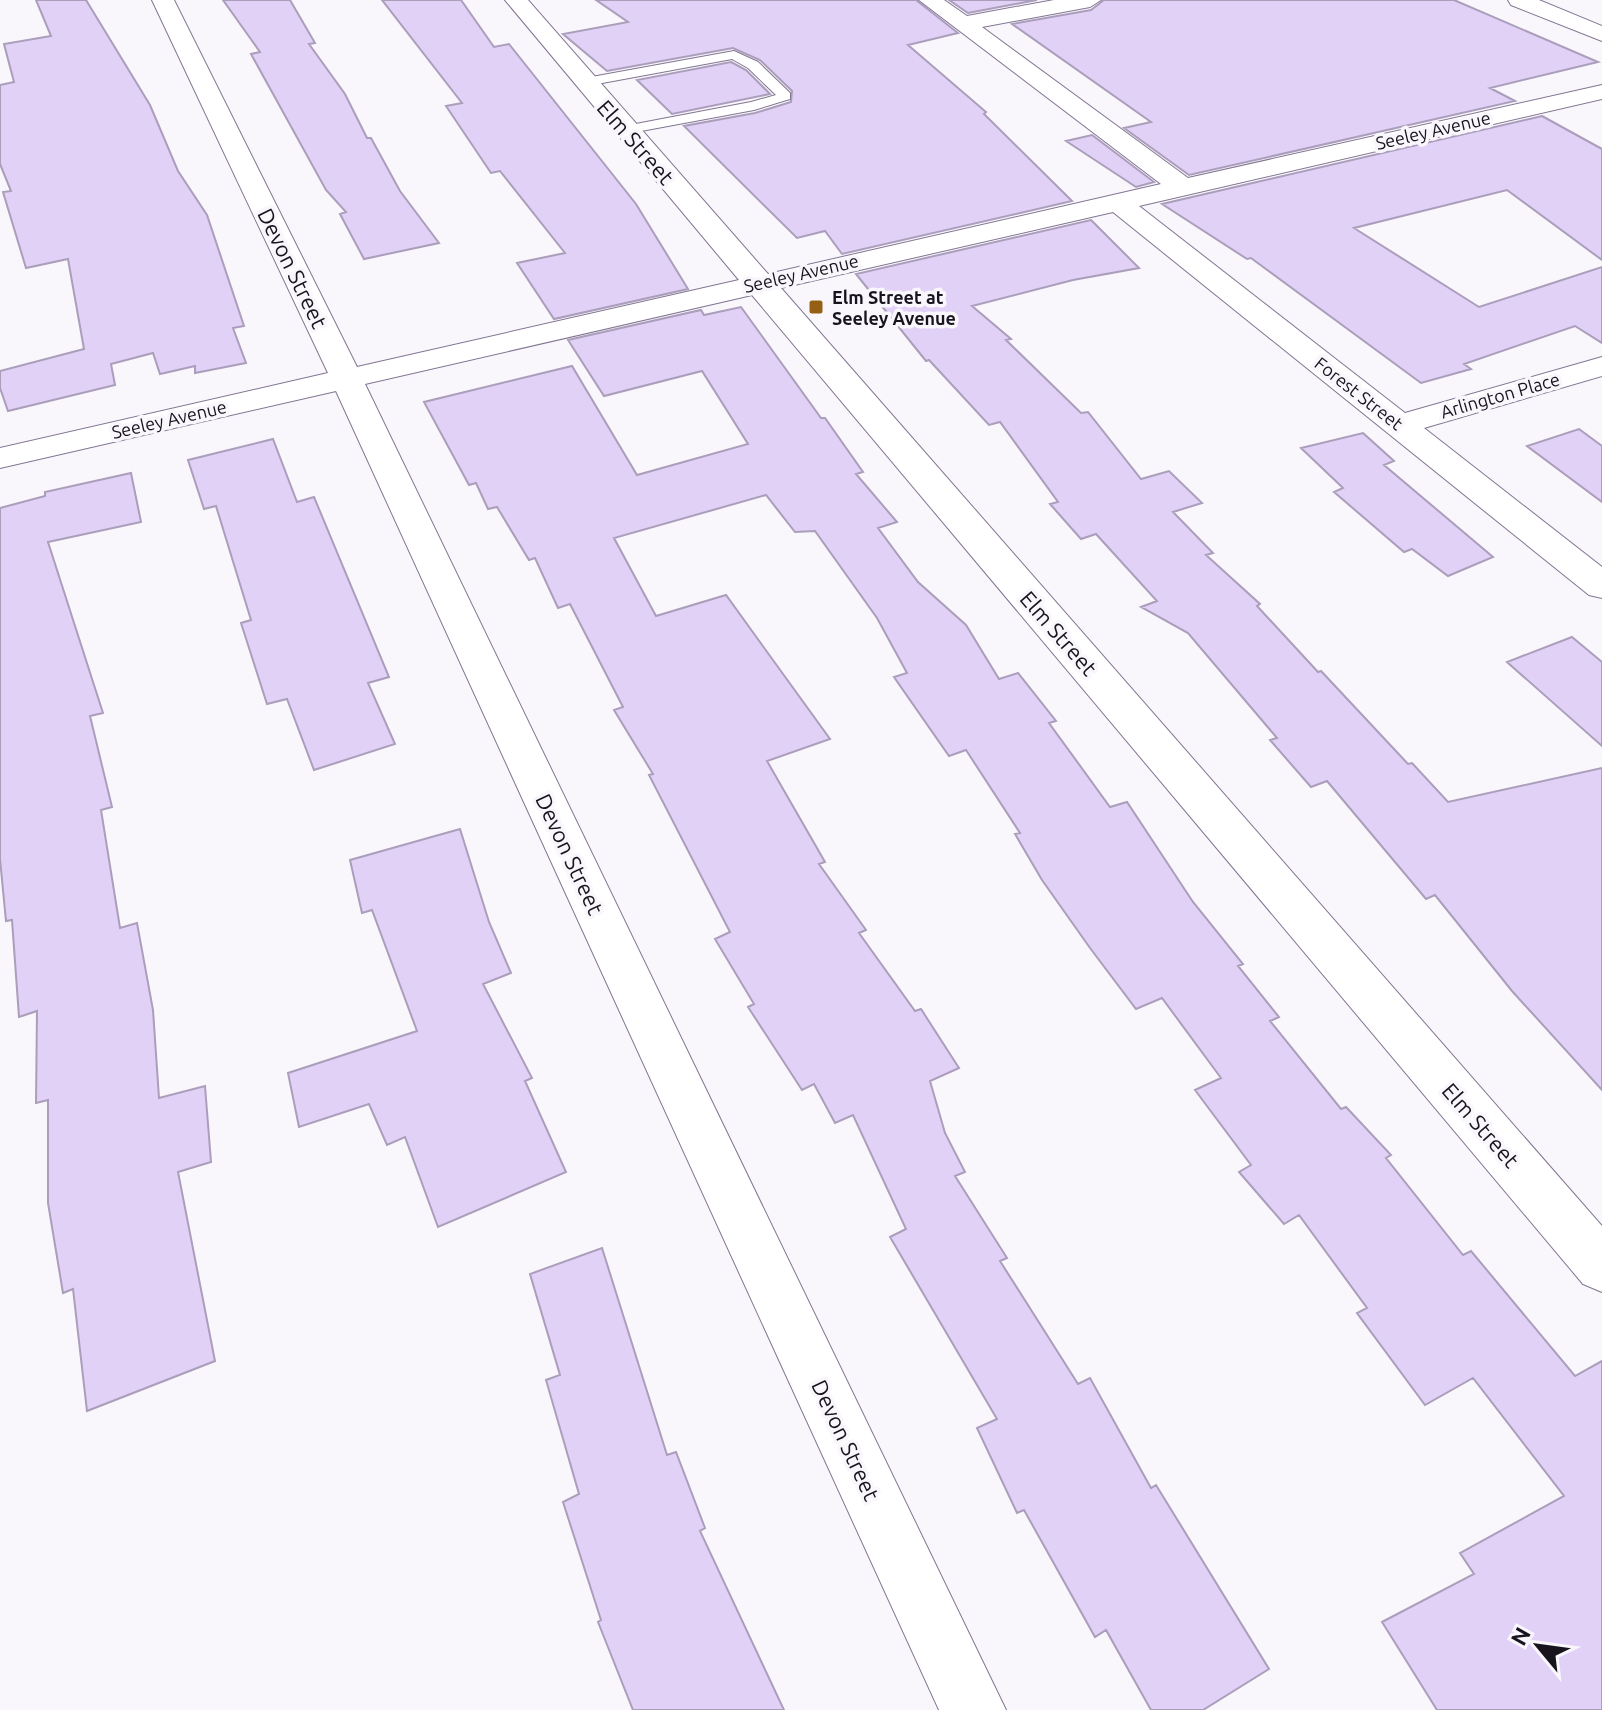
<svg xmlns="http://www.w3.org/2000/svg" width="1602" height="1710" font-family="Ubuntu,sans-serif">
<style>
.building{fill:#e1d1f7;stroke:#ab9ebb;stroke-width:2}
.lines{fill:none;stroke-linecap:round;stroke-linejoin:round}
.service-casing{stroke:#827692;stroke-width:2}
.minor-casing{stroke:#827692;stroke-width:2}
.secondary-casing{stroke:#827692;stroke-width:2}
.service{fill:#fff;fill-rule:evenodd}
.minor{fill:#fff;fill-rule:evenodd}
.secondary{fill:#fff;fill-rule:evenodd}
.poi-dot{fill:#946014;stroke:#f9f6fc;stroke-width:3}
.labels{text-anchor:middle;dominant-baseline:central;stroke-width:7;stroke-linejoin:round;paint-order:stroke}
.far-street-label{font-size:18px;fill:#18141e;stroke:#f9f6fc}
.far-poi-label{font-size:18px;font-weight:bold;fill:#18141e;stroke:#f9f6fc;text-anchor:start}
.street-label{font-size:22px;fill:#18141e;stroke:#f9f6fc}
</style>
<rect width="100%" height="100%" fill="#f9f6fc"/>
<path class="building" d="M36,0H86L150,105L178,171L207,215L244,326L233,328L246,363L195,373V366L160,374L153,353L111,364L115,385L8,411L0,388V371L84,349L68,259L26,268L3,192L11,191L0,164V85L14,82L4,44L51,36Z
M223,0H290L315,43L309,44L345,94L367,138H371L400,191L439,243L364,259L340,214L346,212L326,190L251,54L260,52Z
M382,0H461L494,47L509,44L636,204L688,289L554,319L517,263L565,253L500,171L491,173L446,106L462,103Z
M596,0H916L958,33L908,45L986,112L984,114L1072,201L842,254L825,231L797,238L684,126L755,113L791,102L792,91L760,60L733,48L607,71L563,34L628,22Z
M949,0H1037L968,13Z
M1104,0H1454L1598,62L1490,88L1515,101L1189,175L1124,128L1151,122L1012,24L1091,10Z
M731,62L746,70L770,94L672,114L637,80Z
M1542,116L1602,149V260L1507,190L1354,228L1479,307L1602,267V343L1575,326L1464,364L1471,369L1421,383L1251,258L1247,259L1162,204Z
M1092,135L1154,182L1136,187L1066,141Z
M1091,220L1139,268L1073,280L972,306L1011,339L1006,340L1081,413L1088,412L1141,479L1169,471L1202,503L1173,512L1213,553L1206,555L1260,604L1257,606L1318,672L1321,671L1408,764L1412,763L1448,802L1602,768V1090L1512,991L1435,895L1426,899L1327,781L1311,787L1270,740L1277,738L1188,633L1141,607L1157,601L1096,534L1081,539L1050,504L1058,502L1000,422L989,425L929,360L926,361L856,274Z
M741,307L821,418H825L863,472L856,474L897,522L878,528L918,582L966,625L999,679L1018,673L1056,721L1049,723L1110,807L1127,802L1193,902L1243,964L1238,966L1279,1017L1270,1021L1341,1109L1346,1107L1391,1155L1386,1158L1463,1255L1471,1251L1575,1376L1602,1361V1710H1437L1382,1622L1474,1574L1460,1553L1564,1496L1473,1378L1425,1405L1357,1313L1367,1308L1299,1215L1284,1224L1239,1172L1251,1165L1195,1090L1221,1078L1162,998L1136,1009L1090,948L1042,880L1015,834L1020,833L966,750L949,756L894,677L907,673L877,618L815,531L795,532L766,495L614,538L656,616L726,595L830,739L767,761L825,862L819,864L866,930L859,933L915,1011L921,1009L959,1068L930,1081L945,1133L965,1172L955,1176L1007,1258L1000,1261L1078,1384L1090,1378L1151,1488L1156,1485L1269,1669L1203,1710H1151L1106,1630L1095,1637L1024,1510L1017,1513L977,1428L997,1419L890,1237L906,1229L853,1115L835,1123L814,1084L802,1090L748,1007L754,1004L715,939L730,932L649,775L653,774L614,710L623,707L570,604L558,608L535,558L529,560L497,507L488,509L476,483L469,485L424,402L572,366L637,475L748,444L702,371L604,396L568,340L701,310L704,315Z
M1579,429L1602,446V502L1527,446Z
M1363,433L1394,461L1384,465L1493,557L1448,576L1412,549L1404,552L1334,492L1343,488L1301,448Z
M273,439L297,502L314,497L389,677L368,683L395,744L314,770L287,699L267,704L241,623L251,620L216,506L204,509L188,460Z
M131,473L141,522L48,542L103,713L90,716L112,807L101,810L120,928L137,923L153,1010L159,1098L205,1086L211,1162L178,1172L215,1361L87,1411L73,1289L63,1293L48,1203V1100L36,1103L37,1011L19,1017L12,920L6,921L0,859V508L45,496V492Z
M1572,637L1602,662V746L1507,662Z
M460,829L489,922L511,973L483,984L532,1078L525,1081L566,1172L438,1227L405,1137L387,1145L369,1104L299,1127L288,1073L417,1031L372,910L362,913L350,860Z
M602,1248L667,1455L676,1452L705,1528L700,1531L784,1710H633L598,1622L601,1620L563,1502L579,1494L546,1380L560,1375L530,1274Z"/>
<g class="lines">
<defs>
<path id="service" d="M734,51L758,62L790,93V99L754,110L625,134L620,133V127L751,102L776,95L748,68L732,59L586,86L579,82L586,78Z"/>
<path id="minor" d="M152,0H174L357,367L739,280L505,0H528L768,274L1161,184L919,0H944L967,16L1054,0H1101L1090,7L982,27L1188,178L1602,85V99L1139,206L1405,413L1602,357V376L1424,428L1602,567V598L1589,595L1113,212L781,288L1602,1226V1292L1583,1284L752,295L365,384L1006,1710H939L336,391L0,468V448L328,373Z"/>
<path id="secondary" d="M1508,0H1539L1602,26V41L1511,5Z"/>
</defs>
<use href="#service" class="service-casing"/>
<use href="#minor" class="minor-casing"/>
<use href="#secondary" class="secondary-casing"/>
<use href="#service" class="service"/>
<use href="#minor" class="minor"/>
<use href="#secondary" class="secondary"/>
</g>
<rect class="poi-dot" x="808" y="299" width="16" height="16" rx="4"/>
<g class="labels">
<g class="far-street-label">
<text transform="translate(1433 130) rotate(-13)">Seeley Avenue</text>
<text transform="translate(801 273) rotate(-13)">Seeley Avenue</text>
<text transform="translate(1359 393) rotate(38)">Forest Street</text>
<text transform="translate(1500 395) rotate(-16)">Arlington Place</text>
<text transform="translate(169 419) rotate(-13)">Seeley Avenue</text>
</g>
<g class="far-poi-label">
<text x="832" y="297">Elm Street at<tspan x="832" dy="21">Seeley Avenue</tspan></text>
</g>
<g class="street-label">
<text transform="translate(636 142) rotate(49)">Elm Street</text>
<text transform="translate(293 268) rotate(64)">Devon Street</text>
<text transform="translate(1059 633) rotate(49)">Elm Street</text>
<text transform="translate(570 854) rotate(65)">Devon Street</text>
<text transform="translate(1481 1125) rotate(49)">Elm Street</text>
<text transform="translate(846 1440) rotate(65)">Devon Street</text>
</g>
</g>
<g transform="translate(1538 1646) rotate(299)" stroke="#f9f6fc" stroke-width="6" paint-order="stroke">
<path d="M0-6L14 30L0 20L-14 30Z" fill="#18141e"/>
<text y="-12" font-size="22" font-weight="bold" text-anchor="middle" fill="#18141e">N</text>
</g>
</svg>
